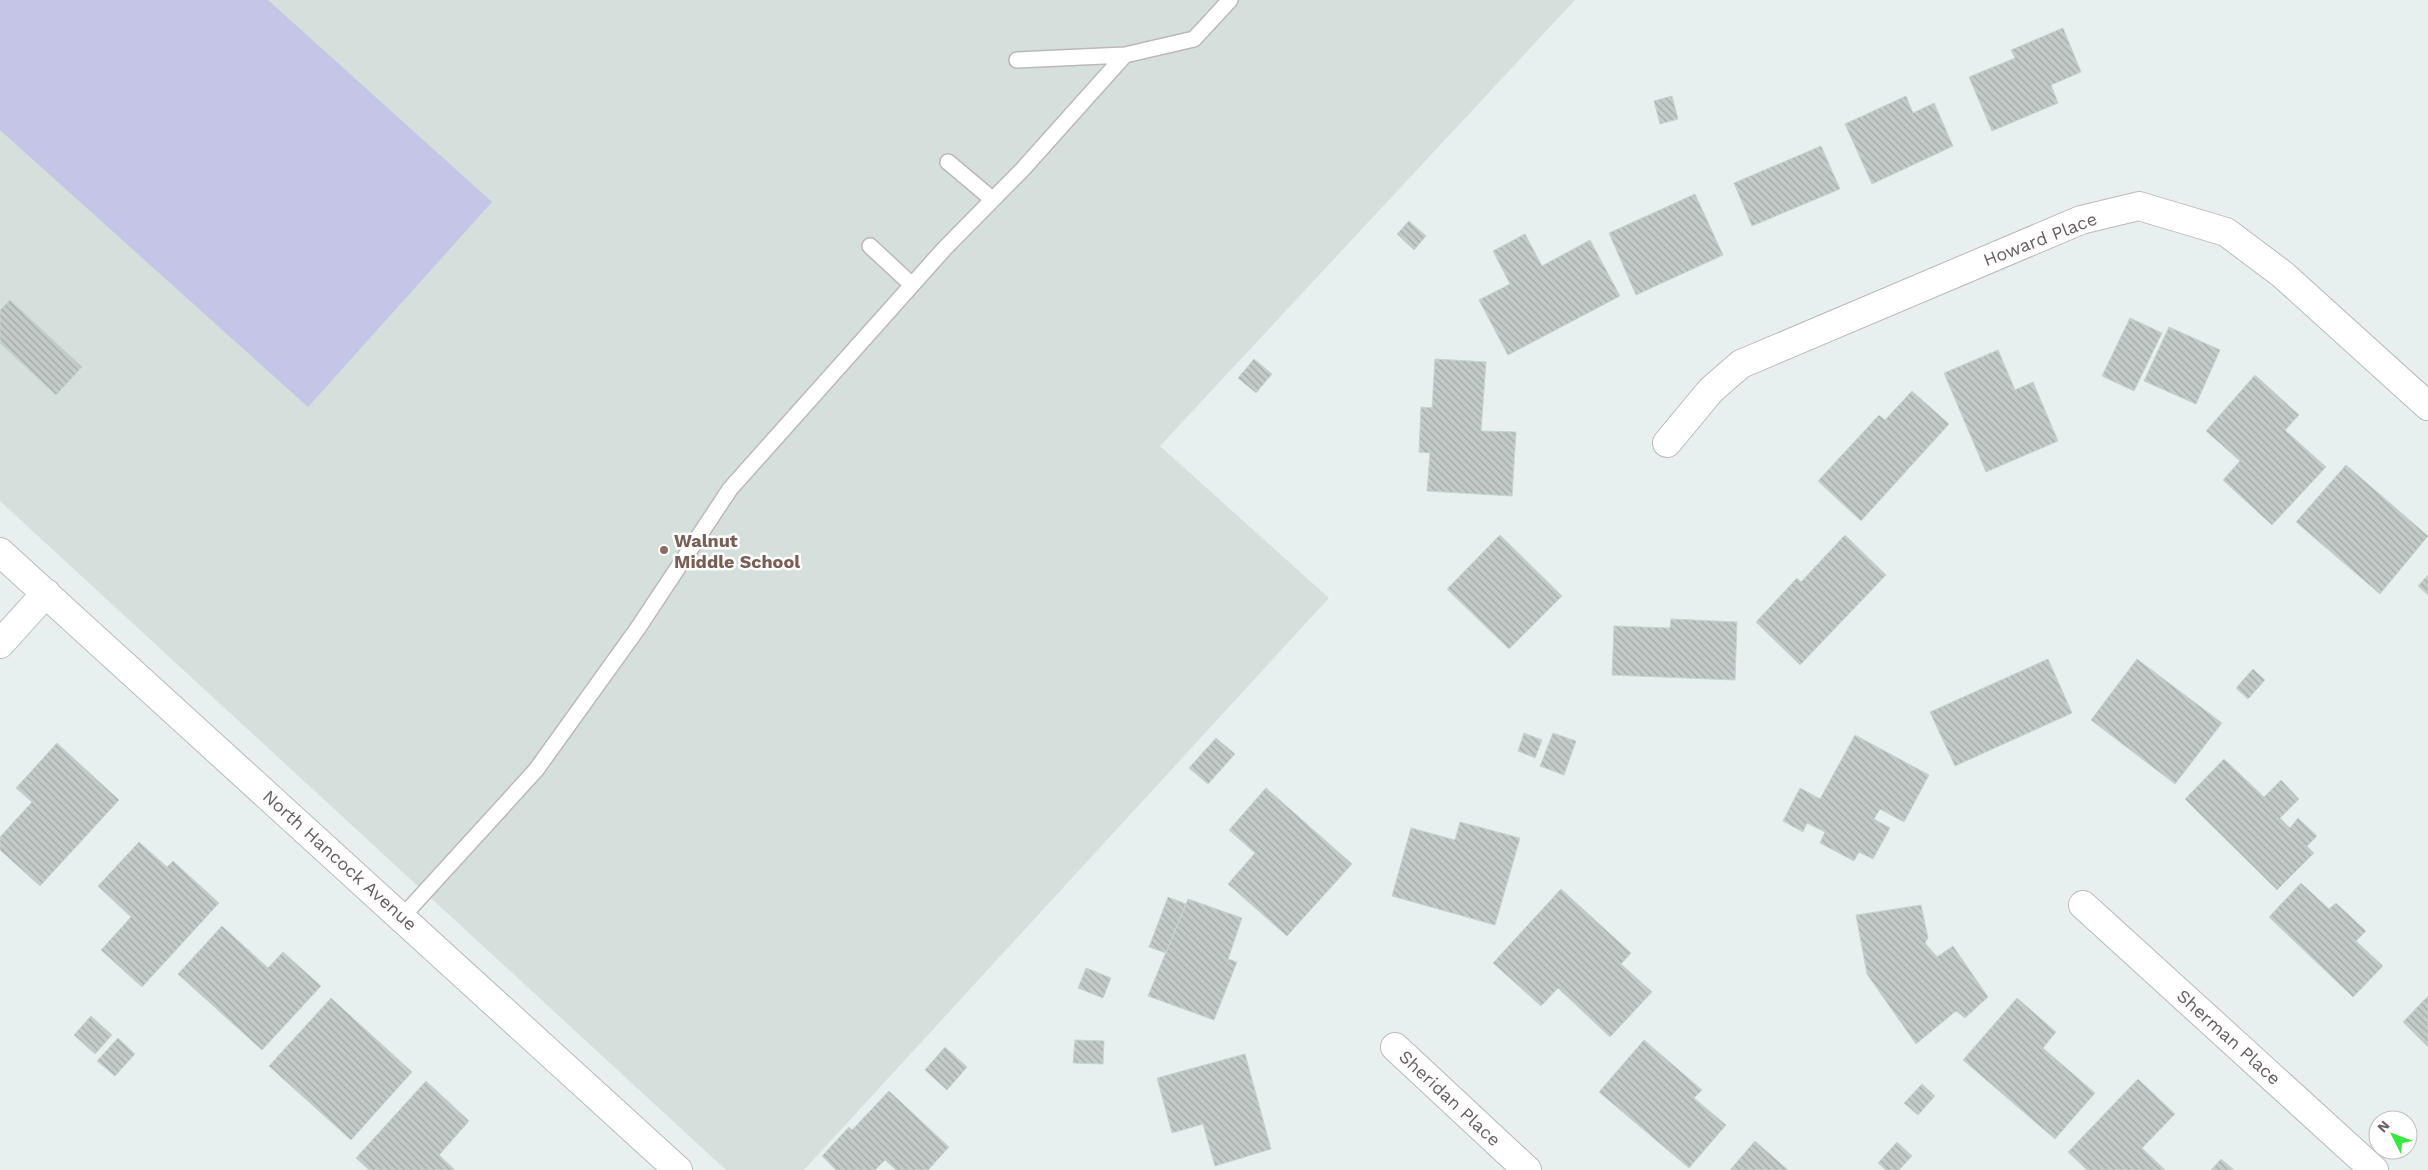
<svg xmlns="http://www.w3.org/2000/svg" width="2428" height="1170" font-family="'Work Sans',sans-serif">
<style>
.education{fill:#d5e0dd}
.grass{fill:#c4c5e7}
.building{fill:url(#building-back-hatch);stroke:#c5d5cf}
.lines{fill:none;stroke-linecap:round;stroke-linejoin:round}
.service-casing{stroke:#bdb7b9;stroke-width:18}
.minor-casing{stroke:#bdb7b9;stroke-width:30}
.service{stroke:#fff;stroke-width:15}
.minor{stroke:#fff;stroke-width:28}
.education-dot{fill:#8d6e63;stroke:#fff;stroke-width:2}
.labels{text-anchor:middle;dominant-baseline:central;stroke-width:5;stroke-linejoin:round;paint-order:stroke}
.street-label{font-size:18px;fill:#675e62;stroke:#fff}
.education-label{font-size:18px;font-weight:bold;fill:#785e54;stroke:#fff;text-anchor:start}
</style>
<defs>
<pattern id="building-back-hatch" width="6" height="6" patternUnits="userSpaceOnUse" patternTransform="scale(1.25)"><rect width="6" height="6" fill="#c3cbc9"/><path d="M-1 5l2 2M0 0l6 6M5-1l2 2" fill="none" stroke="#a2a8a7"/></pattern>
</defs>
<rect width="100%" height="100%" fill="#e7f0ee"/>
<path class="education" d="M0,0H1575L1160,446L1329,598L804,1170H726L0,501Z"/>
<path class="grass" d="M0,0H268L492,202L308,407L0,130Z"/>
<path class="building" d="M2063,28L2081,72L2051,85L2058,103L1992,131L1969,77L2015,58L2011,50Z
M1672,96L1678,119L1660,124L1654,101Z
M1906,96L1913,113L1934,103L1953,146L1872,184L1845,124Z
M1821,146L1840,189L1752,226L1734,183Z
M1695,194L1723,255L1636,295L1609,233Z
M1409,221L1426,236L1414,250L1397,234Z
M1525,234L1542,266L1590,240L1620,296L1508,355L1479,300L1510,284L1493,251Z
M10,300L82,367L56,395L0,343V310Z
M2130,318L2162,333L2134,391L2102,376Z
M2169,327L2220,350L2196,404L2144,381Z
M1998,350L2015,390L2033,382L2058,441L1986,472L1944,373Z
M1254,359L1272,374L1256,393L1238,378Z
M1435,359L1486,362L1481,431L1516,432L1512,496L1427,491L1430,453L1419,452L1421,407L1432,408Z
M2255,375L2299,415L2285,430L2326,467L2272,525L2223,480L2240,461L2206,431Z
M1912,391L1949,424L1861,521L1818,481L1879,415L1885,420Z
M2346,465L2428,536L2380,594L2296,522Z
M1500,535L1562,596L1509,649L1447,589Z
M1845,535L1886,575L1800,665L1756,622L1797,578L1801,582Z
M2428,575V595L2418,586Z
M1671,619L1737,622L1735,680L1612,675L1614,626L1670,628Z
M2048,659L2072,713L1955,766L1930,712Z
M2137,659L2222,723L2175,784L2091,720Z
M2253,669L2265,680L2248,699L2236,688Z
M1524,733L1542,740L1535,758L1518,751Z
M1553,733L1576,741L1564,775L1540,766Z
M1855,735L1929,775L1904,822L1880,809L1874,819L1890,828L1873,859L1859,852L1854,861L1820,843L1825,832L1807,823L1803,832L1783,821L1800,788L1820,799Z
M1216,738L1235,754L1208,784L1189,768Z
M57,743L119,800L40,886L0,850V837L32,802L16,788Z
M2224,759L2264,797L2281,780L2299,799L2280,818L2290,828L2298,818L2317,836L2307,846L2314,853L2277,890L2185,799Z
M1266,788L1352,864L1287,936L1228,884L1255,853L1229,830Z
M1460,822L1520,838L1495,925L1392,896L1411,828L1455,840Z
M139,842L167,867L173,861L219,903L142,987L101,950L131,917L98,886Z
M2301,883L2329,909L2336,903L2366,931L2356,941L2383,966L2353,997L2269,917Z
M1561,889L1631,953L1621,964L1652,992L1610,1037L1558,988L1541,1006L1493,963Z
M1168,897L1186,904L1166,953L1149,947Z
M1188,899L1242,918L1228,959L1237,962L1214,1020L1148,996Z
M1921,905L1928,938L1925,943L1937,957L1953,946L1988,997L1965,1018L1956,1011L1916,1044L1867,974L1856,915Z
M222,926L268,968L283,952L321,986L262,1050L178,974Z
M1086,968L1111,978L1103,998L1078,988Z
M2428,996V1047L2403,1022Z
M331,998L412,1072L351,1140L269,1066Z
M2017,998L2056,1032L2043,1048L2095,1093L2055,1139L1963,1060Z
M91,1016L112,1035L95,1054L74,1035Z
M118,1038L135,1054L115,1076L97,1061Z
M1075,1040L1104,1041L1103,1064L1073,1063Z
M1644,1040L1702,1090L1694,1098L1726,1125L1689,1168L1599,1092Z
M945,1047L967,1067L947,1090L925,1070Z
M1245,1054L1271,1149L1215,1166L1203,1124L1172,1133L1157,1078Z
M2138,1079L2175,1114L2142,1148L2165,1170H2087L2068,1152Z
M426,1081L469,1121L439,1155L455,1170H369L356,1158Z
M1922,1084L1935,1096L1918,1115L1904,1103Z
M889,1091L949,1147L928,1170H896L885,1160L875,1170H836L822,1156L849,1127L852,1130Z
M1755,1141L1788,1170H1730Z
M1897,1142L1912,1156L1899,1170H1886L1878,1163Z
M2221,1159L2234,1170H2211Z"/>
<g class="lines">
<defs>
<path id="service" d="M1017,60L1125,55
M948,162L992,199
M870,246L912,285
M402,917L536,770L638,628L730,489L945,248L1022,170L1125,55L1194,39L1230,0"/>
<path id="minor" d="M1667,443L1711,390L1741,364L2081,220L2139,206L2226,232L2282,274L2428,406
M0,552L678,1170
M0,644L46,593
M2083,905L2374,1170
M1395,1047L1527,1170"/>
</defs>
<use href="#service" class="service-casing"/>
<use href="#minor" class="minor-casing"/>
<use href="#service" class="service"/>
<use href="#minor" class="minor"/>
</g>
<circle class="education-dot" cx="664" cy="550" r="5"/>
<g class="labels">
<g class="street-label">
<text transform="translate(2040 239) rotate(-21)">Howard Place</text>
<text transform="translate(340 860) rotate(42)">North Hancock Avenue</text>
<text transform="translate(2229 1037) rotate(42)">Sherman Place</text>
<text transform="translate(1450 1098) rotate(43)">Sheridan Place</text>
</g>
<g class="education-label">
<text x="674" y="540">Walnut<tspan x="674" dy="21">Middle School</tspan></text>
</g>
</g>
<g transform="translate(2393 1135) rotate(312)"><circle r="24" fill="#ffffff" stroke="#c2bfc0"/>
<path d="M0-4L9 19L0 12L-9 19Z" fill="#34e93b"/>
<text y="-8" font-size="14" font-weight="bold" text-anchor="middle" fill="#675e62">N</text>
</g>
</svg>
